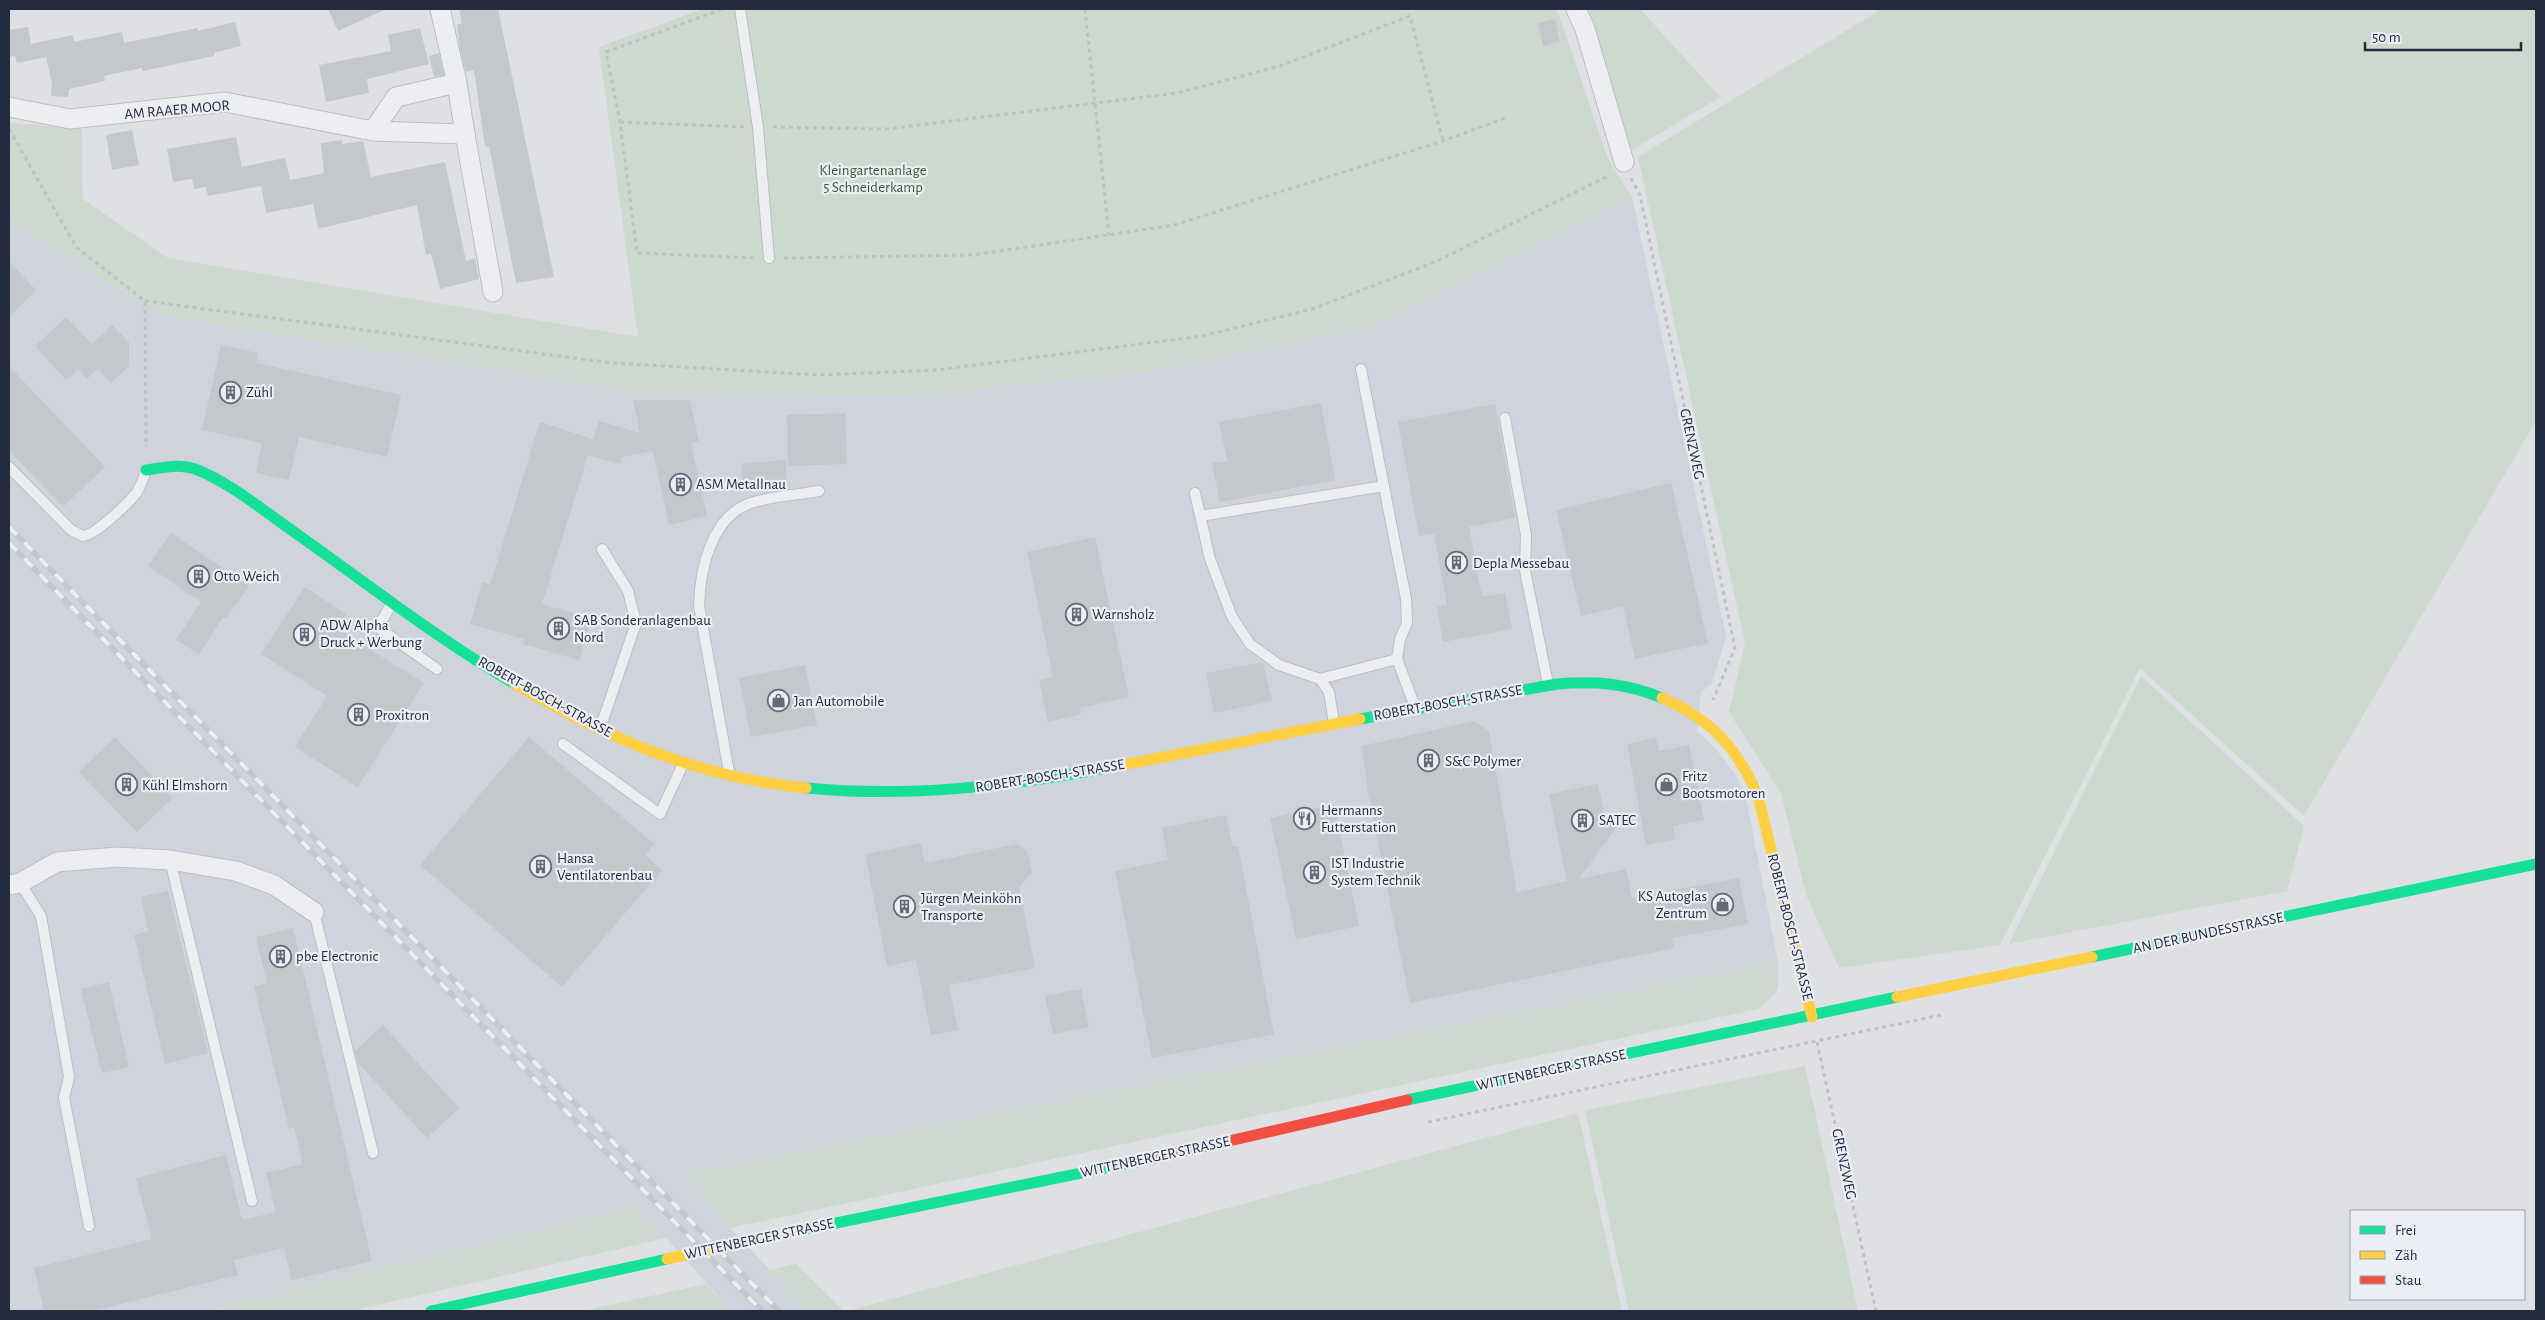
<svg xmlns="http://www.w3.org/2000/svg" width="2545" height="1320" font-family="'Alegreya Sans',sans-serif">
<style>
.built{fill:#cfd3db}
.green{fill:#cdd8ce}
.building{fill:#c4c7cb}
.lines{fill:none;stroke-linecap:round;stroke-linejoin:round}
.lane-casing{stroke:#bcbec2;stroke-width:12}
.street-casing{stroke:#bcbec2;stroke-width:21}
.path{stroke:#c0c1c7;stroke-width:3;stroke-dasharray:4 4;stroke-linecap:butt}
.lane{stroke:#edeef1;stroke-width:10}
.street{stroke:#edeef1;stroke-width:19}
.fast{stroke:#16e098;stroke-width:11}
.slow{stroke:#ffcf43;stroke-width:11}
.jam{stroke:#f24e42;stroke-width:11}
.rail-casing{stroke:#c6c8cc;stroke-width:5.5}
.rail{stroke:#ebeef5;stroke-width:4;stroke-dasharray:11;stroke-linecap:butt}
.slow-bridge{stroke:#ffcf43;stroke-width:11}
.labels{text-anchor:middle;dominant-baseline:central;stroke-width:4.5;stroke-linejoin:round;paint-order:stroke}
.street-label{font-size:15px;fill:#242b3f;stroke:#ebeef5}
.park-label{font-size:15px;fill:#345c30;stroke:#ebeef5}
.poi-label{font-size:15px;fill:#242b3f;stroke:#ebeef5;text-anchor:start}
</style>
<rect width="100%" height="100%" fill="#dee0e4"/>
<path class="built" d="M1632,197L1726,636L1712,684L1701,692L1697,731L1715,748L1735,774L1746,798L1778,962L685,1174L730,1228L809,1311H732L666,1238L633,1208L205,1311H9V220L161,315L627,391L902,397L1144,372L1366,328Z"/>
<path class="green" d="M703,9H1557L1608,159L1632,197L1366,328L1144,372L902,397L628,391L160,315L9,220V123L82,129L83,199L168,258L638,337L599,47Z
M1576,9H1640L1720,97L1627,153Z
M1882,9H2536V421L2304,816L2140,668L2000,945L1839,968L1806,895L1781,793L1729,712L1745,643L1638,157Z
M2141,676L2304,826L2287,891L2009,944Z
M1778,962C1780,990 1780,992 1758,1009L730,1228L685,1174Z
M1805,1066L1858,1311H1629L1585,1110Z
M1578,1113L1622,1311H847Z
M633,1208L666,1238L351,1311H205Z
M796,1264L844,1311H809L768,1270Z
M706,1284L732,1311H582Z"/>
<path class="building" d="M328,9H386L338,31Z
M459,9H498L554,277L516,283L489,146L485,147L475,76L473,70L466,72L460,48L457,25L462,23Z
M1555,19L1560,42L1543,46L1538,23Z
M235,22L241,46L214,53V56L143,71L142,68L104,76L105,81L69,89L68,97L51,96L52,84L46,57L17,63L15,56L9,57V30L28,27L31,44L73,35L74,42L122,32L124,43L198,28V31Z
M420,28L429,64L367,79L369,93L326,102L319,65L391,51L388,35Z
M439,53L444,75L434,77L429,56Z
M132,130L139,165L112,170L106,135Z
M236,137L242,167L285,158L290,180L324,173L321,143L342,140V144L363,141L371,177L445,162L466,261L475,258L479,279L440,289L431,254L426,255L417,205L318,229L313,204L266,213L261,186L208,196L206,187L194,189L192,179L173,182L167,149Z
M9,261L36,290L9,317Z
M66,317L92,344L112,325L129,342V366L111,383L98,369L87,379L78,369L66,380L35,346Z
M221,345L258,353L256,363L401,395L387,457L299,437L289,480L256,473L262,443L202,430Z
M9,366L105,467L63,507L9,451Z
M633,400H690L699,441L691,443L707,516L669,525L653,451L622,457L620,464L588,455L542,604L591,618L579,660L523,644L524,639L470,624L482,582L490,585L540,422L593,439L599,421L640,433Z
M1321,403L1335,480L1220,502L1212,463L1227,461L1219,422Z
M1495,404L1515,518L1469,527L1482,597L1505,593L1512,629L1443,642L1437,607L1447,605L1434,534L1419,536L1398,422Z
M845,413L847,464L788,466L787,415Z
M785,460L787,481L743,485L741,464Z
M1671,483L1708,643L1635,659L1623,606L1581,616L1556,510Z
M171,533L249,586L226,619L223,617L199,654L176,640L201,602L148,566Z
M1095,537L1129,697L1080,708L1081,714L1048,722L1039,680L1053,677L1027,552Z
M305,587L346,614L336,628L424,683L358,787L295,747L327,696L261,654Z
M1263,662L1272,701L1214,713L1206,673Z
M805,665L817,725L751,737L739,678Z
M1474,721L1489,731L1517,892L1567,881L1549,794L1598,784L1605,815L1618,825L1579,879L1626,869L1632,898L1739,878L1748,924L1672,938L1674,948L1410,1003L1368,793L1362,746Z
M115,737L173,798L137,832L79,772Z
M529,737L654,844L645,855L662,870L562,987L420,865Z
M1656,738L1659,751L1689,745L1704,820L1673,826L1676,839L1646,845L1627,744Z
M1334,804L1359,926L1296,939L1270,818Z
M1226,815L1233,847L1238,846L1274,1034L1152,1058L1115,871L1168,860L1162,828Z
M921,843L925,863L1017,844L1027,851L1032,872L1019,887L1035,968L949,985L958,1030L931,1035L916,960L887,966L865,854Z
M168,891L208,1053L165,1064L134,935L148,931L141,897Z
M293,928L372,1261L292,1280L284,1248L234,1260L238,1275L92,1311H44L34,1268L152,1239L136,1178L226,1155L242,1220L276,1212L266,1173L303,1164L294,1127L289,1129L254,986L267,983L256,937Z
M109,982L129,1067L102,1073L81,989Z
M1081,989L1089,1027L1053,1034L1045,996Z
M383,1025L459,1108L427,1138L358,1063L355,1051Z"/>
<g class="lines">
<defs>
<path id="lane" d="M740,9L758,127L769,258
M1361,369L1406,599L1407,623L1400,639L1397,659L1415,707
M1505,418L1526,535L1525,571L1548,684
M9,467L71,530L83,536C95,535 129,503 137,492C141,486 143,478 146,471
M1195,493L1210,559L1232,617L1250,644L1279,665L1320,679L1329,692L1334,723
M1200,516L1384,486
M392,603L380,624V629L437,669
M1320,679L1397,659
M600,729L636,623L628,591L602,549
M563,744L660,814L683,764
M729,772L699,606C700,570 711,516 751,503C773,496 797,495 819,491
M170,860L252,1201
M20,883L41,916L69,1077L64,1098L89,1226
M314,912L373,1153"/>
<path id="street" d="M440,9L457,83L465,134
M1576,9L1585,29L1624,162
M9,107L70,119L225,102L373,131L465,134L493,292
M373,131L396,97L457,83
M9,885L20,883L57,862L117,857L170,860L236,871L274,885L314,912"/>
</defs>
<use href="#lane" class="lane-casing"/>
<use href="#street" class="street-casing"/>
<path class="path" d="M722,9L606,52L620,122L637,253L756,258
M1085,9L1109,235
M620,122L744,127
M773,127L886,129L1177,93L1280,66L1410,16L1443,141
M9,129L76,247L145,301L146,447
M1631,178L1640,195L1735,648L1713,700
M784,258L973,255L1174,225L1443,141L1505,118
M145,301L612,363L820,375L937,370L1202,336L1312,309L1435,262L1610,175
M1817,1042L1876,1311
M1428,1122L1941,1015"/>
<use href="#lane" class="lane"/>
<use href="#street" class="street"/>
<path class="fast" d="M146,470C162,468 179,463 195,469C228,481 268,514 297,534C369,585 439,640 515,684
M1360,719L1557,684C1595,681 1626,683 1662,698
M806,788C908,798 1011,786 1112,767
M2092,957L2536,864
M1407,1100L1897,997
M797,1231L1155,1158
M431,1311L667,1259"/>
<path class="slow" d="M515,684C606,738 700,778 806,788
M1662,698C1712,720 1736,746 1758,796L1812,1017
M1112,767L1360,719
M1897,997L2092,957"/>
<path class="jam" d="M1155,1158L1407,1100"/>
<defs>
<path id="rail" d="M9,527L779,1311
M9,543L762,1311"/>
</defs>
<use href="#rail" class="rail-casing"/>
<use href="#rail" class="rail"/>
<path class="slow-bridge" d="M667,1259L797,1231"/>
</g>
<defs>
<symbol id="building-ring" viewBox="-11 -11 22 22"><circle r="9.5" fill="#ebeef5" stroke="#656a79" stroke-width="1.5"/><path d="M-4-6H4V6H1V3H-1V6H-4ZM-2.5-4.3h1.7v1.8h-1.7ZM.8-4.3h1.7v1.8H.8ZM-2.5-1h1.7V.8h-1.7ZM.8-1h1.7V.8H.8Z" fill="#656a79"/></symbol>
<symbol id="shop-ring" viewBox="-11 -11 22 22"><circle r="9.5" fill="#ebeef5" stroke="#656a79" stroke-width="1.5"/><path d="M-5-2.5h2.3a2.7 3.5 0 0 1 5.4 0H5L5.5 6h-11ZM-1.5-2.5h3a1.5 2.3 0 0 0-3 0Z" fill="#656a79"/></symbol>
<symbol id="restaurant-ring" viewBox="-11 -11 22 22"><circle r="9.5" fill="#ebeef5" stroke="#656a79" stroke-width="1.5"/><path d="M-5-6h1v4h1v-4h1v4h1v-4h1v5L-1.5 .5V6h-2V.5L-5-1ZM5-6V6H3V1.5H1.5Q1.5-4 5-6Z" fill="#656a79"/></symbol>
</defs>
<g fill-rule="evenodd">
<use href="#building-ring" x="218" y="380" width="25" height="25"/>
<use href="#building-ring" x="668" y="472" width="25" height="25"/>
<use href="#building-ring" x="1444" y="550" width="25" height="25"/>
<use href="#building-ring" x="186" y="564" width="25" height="25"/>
<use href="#building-ring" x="1064" y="602" width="25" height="25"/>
<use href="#building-ring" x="546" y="616" width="25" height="25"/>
<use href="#building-ring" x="292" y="622" width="25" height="25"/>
<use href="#shop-ring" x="766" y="688" width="25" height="25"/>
<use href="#building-ring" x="346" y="702" width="25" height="25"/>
<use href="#building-ring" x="1416" y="748" width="25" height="25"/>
<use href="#building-ring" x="114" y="772" width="25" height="25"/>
<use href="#shop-ring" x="1654" y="772" width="25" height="25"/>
<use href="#restaurant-ring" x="1292" y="806" width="25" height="25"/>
<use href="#building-ring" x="1570" y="808" width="25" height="25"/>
<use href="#building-ring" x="528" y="854" width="25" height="25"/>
<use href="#building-ring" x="1302" y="860" width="25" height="25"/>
<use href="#shop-ring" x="1710" y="892" width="25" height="25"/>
<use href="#building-ring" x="892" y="894" width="25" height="25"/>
<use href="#building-ring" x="268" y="944" width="25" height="25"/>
</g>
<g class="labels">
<g class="street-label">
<text transform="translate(177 110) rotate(-5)">AM RAAER MOOR</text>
<text transform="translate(1692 444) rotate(78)">GRENZWEG</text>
<text transform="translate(545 697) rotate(29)">ROBERT-BOSCH-STRASSE</text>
<text transform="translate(1448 703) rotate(-10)">ROBERT-BOSCH-STRASSE</text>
<text transform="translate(1050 776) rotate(-9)">ROBERT-BOSCH-STRASSE</text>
<text transform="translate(1790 927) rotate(76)">ROBERT-BOSCH-STRASSE</text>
<text transform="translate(2208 933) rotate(-12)">AN DER BUNDESSTRASSE</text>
<text transform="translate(1551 1070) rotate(-12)">WITTENBERGER STRASSE</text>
<text transform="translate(1155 1157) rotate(-12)">WITTENBERGER STRASSE</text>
<text transform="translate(1844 1164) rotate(78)">GRENZWEG</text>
<text transform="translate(759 1239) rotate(-12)">WITTENBERGER STRASSE</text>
</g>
<g class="park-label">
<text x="873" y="170">Kleingartenanlage<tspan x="873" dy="17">5 Schneiderkamp</tspan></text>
</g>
<g class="poi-label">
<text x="246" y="392">Zühl</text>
<text x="696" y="484">ASM Metallnau</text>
<text x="1473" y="563">Depla Messebau</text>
<text x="214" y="576">Otto Weich</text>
<text x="1092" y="614">Warnsholz</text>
<text x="574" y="620">SAB Sonderanlagenbau<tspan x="574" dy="17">Nord</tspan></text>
<text x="320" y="625">ADW Alpha<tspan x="320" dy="17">Druck + Werbung</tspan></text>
<text x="794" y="701">Jan Automobile</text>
<text x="375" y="715">Proxitron</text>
<text x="1445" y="761">S&amp;C Polymer</text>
<text x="1682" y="776">Fritz<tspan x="1682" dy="17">Bootsmotoren</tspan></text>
<text x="142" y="785">Kühl Elmshorn</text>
<text x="1321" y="810">Hermanns<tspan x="1321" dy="17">Futterstation</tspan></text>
<text x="1599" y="820">SATEC</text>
<text x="557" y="858">Hansa<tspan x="557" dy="17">Ventilatorenbau</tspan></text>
<text x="1331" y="863">IST Industrie<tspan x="1331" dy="17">System Technik</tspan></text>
<text x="1707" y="896" text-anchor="end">KS Autoglas<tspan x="1707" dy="17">Zentrum</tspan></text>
<text x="921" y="898">Jürgen Meinköhn<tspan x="921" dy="17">Transporte</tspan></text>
<text x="296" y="956">pbe Electronic</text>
</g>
</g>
<rect width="2545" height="1320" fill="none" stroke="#242b3f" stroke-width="20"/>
<rect x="2350" y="1210" width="175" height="90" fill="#ebeef5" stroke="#9ba0ac"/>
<rect x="2360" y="1226" width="25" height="8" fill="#16e098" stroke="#9ba0ac"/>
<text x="2395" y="1235" font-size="15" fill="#242b3f">Frei</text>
<rect x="2360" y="1251" width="25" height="8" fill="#ffcf43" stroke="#9ba0ac"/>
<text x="2395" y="1260" font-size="15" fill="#242b3f">Zäh</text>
<rect x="2360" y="1276" width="25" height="8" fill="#f24e42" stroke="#9ba0ac"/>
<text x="2395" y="1285" font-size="15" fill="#242b3f">Stau</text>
<path d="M2365 42v8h156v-8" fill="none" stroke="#242b3f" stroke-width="2.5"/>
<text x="2372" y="42" font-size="15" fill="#242b3f" stroke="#ebeef5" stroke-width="4" paint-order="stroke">50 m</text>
</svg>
